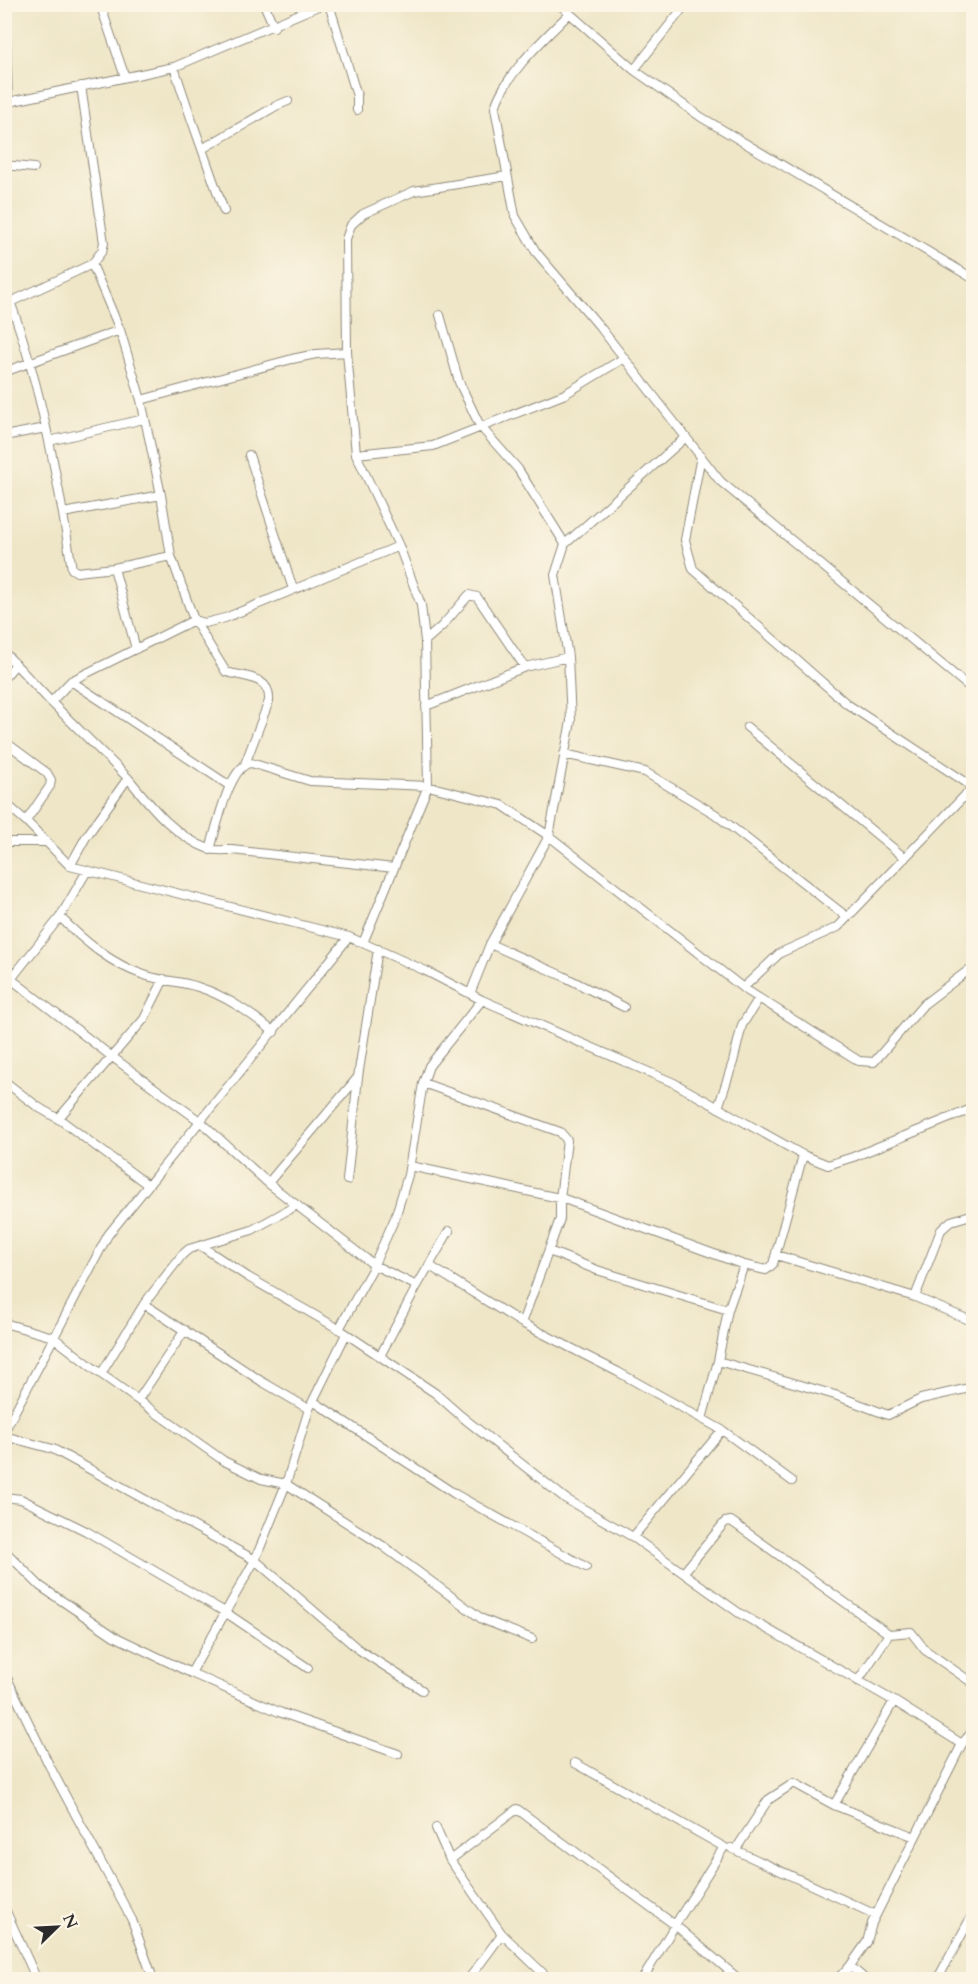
<svg xmlns="http://www.w3.org/2000/svg" width="978" height="1984" font-family="Cardo,serif">
<style>
.lines{fill:none;stroke-linecap:round;stroke-linejoin:round}
.minor-casing{stroke:#8d887a;stroke-width:10}
.minor{stroke:#fff;stroke-width:8}
</style>
<rect width="100%" height="100%" fill="#fcf5e5"/>
<filter id="ink" filterUnits="userSpaceOnUse"><feTurbulence type="fractalNoise" baseFrequency=".0167" numOctaves="2"/><feDisplacementMap in="SourceGraphic" scale="12" xChannelSelector="R" yChannelSelector="G"/><feConvolveMatrix kernelMatrix="1 2 1 2 8 2 1 2 1" color-interpolation-filters="sRGB"/></filter>
<filter id="wash" filterUnits="userSpaceOnUse"><feTurbulence type="fractalNoise" baseFrequency=".008" numOctaves="4" result="noise"/><feDisplacementMap in="SourceGraphic" scale="24" xChannelSelector="R" yChannelSelector="G"/><feGaussianBlur stdDeviation="1.35" result="paint"/><feColorMatrix in="noise" values="0 0 0 0 0 0 0 0 0 0 0 0 0 0 0 0 0 1.4 0 .05"/><feComposite in="paint" operator="in"/></filter>
<g filter="url(#wash)">
<rect width="100%" height="100%" fill="#efe6c8"/>
</g>
<g filter="url(#ink)">
<g class="lines">
<defs>
<path id="minor" d="M5,4L8,102
M100,4L125,77
M264,4L274,27
M329,4L357,96V110
M559,4L634,70L701,117L974,279
M569,14C544,39 504,75 495,108L515,216L536,252L600,327L720,481L974,691
M174,67L191,118L224,211
M634,70L686,4
M81,86L104,243L102,251L92,264L120,330L141,400L161,495L171,556L194,620L226,672C244,677 271,676 269,701L245,764
M4,103L174,67L323,4
M202,149L276,106L288,101
M4,165L34,168
M4,285C39,376 57,473 72,569L77,572L114,568L171,556
M4,305L92,264
M440,315L459,382L480,426L518,469L565,544
M4,372L120,330
M141,400L292,359L316,354L347,352
M4,436L46,428
M49,441L144,419
M356,454L433,446L565,394L624,358
M249,455L293,589
M701,456L685,540L693,569L847,704L973,787
M63,513L161,495
M114,568L136,649
M425,641L442,626L469,595L477,597L525,667
M4,652L51,702L128,778
M4,678L16,664
M71,681L230,786
M51,702L71,681L194,620L205,623L225,618L399,546
M426,706L525,667L568,657
M747,727L905,858
M4,741L47,773L51,780L50,786L26,821
M564,754L645,772L715,814L847,917
M4,802L26,821L70,866L86,837L128,778C151,806 174,836 209,849C215,851 225,850 232,850L394,868
M4,842H47
M210,850C216,830 229,765 251,763L310,781L428,786L502,805L549,836L743,988L859,1061L874,1062L924,1004L974,966
M70,866L349,937L426,971L482,1000L674,1083L803,1155L828,1165L853,1157L974,1108
M87,871L60,917C84,941 111,964 144,975C161,981 181,981 198,987C227,996 251,1014 274,1032
M363,943L428,786L425,641L421,605L399,546L356,454L347,352L346,239L351,225L363,214L414,191L507,176
M490,944L563,976L624,1007
M11,979L111,1056L201,1122L268,1183L374,1265L417,1286
M4,988L60,917
M743,988L780,953L838,927L974,786
M470,994L490,944L549,836L571,721L568,657L555,575L565,544L686,437
M4,1081L38,1107L62,1121L148,1185
M423,1083L560,1132L567,1140L560,1199V1219L522,1323
M718,1108L733,1062L742,1025L759,998
M58,1119L144,1019L164,979
M410,1166L564,1199L744,1265L766,1270L773,1264L803,1155
M347,1180L358,1077L378,949
M268,1183L358,1077
M201,1246L248,1277L339,1329L435,1393L461,1416L566,1499L633,1537L739,1613L894,1701L962,1744
M549,1251L597,1270L728,1310
M776,1255L915,1297L974,1322
M430,1266L522,1323L618,1372L722,1430L792,1481
M915,1297L941,1230L951,1221L974,1214
M144,1304L261,1381L309,1409
M4,1323L53,1337L101,1374L224,1461L261,1479L286,1484L383,1546L482,1619L532,1639
M339,1329L371,1271L395,1218L408,1175L423,1083L429,1066L482,1000
M380,1356L417,1286L449,1231
M718,1361L835,1395L888,1415L921,1399L974,1387
M101,1374L144,1304L182,1255L189,1249L252,1230L297,1205
M138,1400L185,1330
M313,1401L455,1494L586,1567
M702,1419L718,1361L728,1310L744,1265
M4,1432L108,1235L349,937
M4,1436L53,1449L255,1560L358,1649L422,1690
M4,1497L21,1499L86,1531L225,1612L308,1668
M633,1537L722,1430
M4,1550L40,1586L114,1636L191,1673L279,1712L398,1754
M684,1572L725,1522L731,1521L889,1634L911,1632L925,1650L974,1684
M4,1672L49,1765L132,1920L151,1973V1980
M191,1673L255,1560L286,1484L309,1409L346,1334
M858,1681L889,1634
M834,1805L894,1701
M436,1828L450,1860L502,1934
M731,1848L876,1915
M736,1849L768,1800L794,1783L834,1805L915,1837
M450,1860L517,1809L675,1925L724,1847L575,1763
M4,1907L37,1980
M468,1980L502,1934L550,1980
M642,1980L675,1925L740,1980
M836,1980L850,1966
M866,1980L850,1966L867,1942L872,1923L962,1744L974,1729
M937,1980L974,1912"/>
</defs>
<use href="#minor" class="minor-casing"/>
<use href="#minor" class="minor"/>
</g>
</g>
<rect width="978" height="1984" fill="none" stroke="#fcf5e5" stroke-width="24"/>
<g transform="translate(57 1927) rotate(66)" stroke="#fcf5e5" stroke-width="4.5" paint-order="stroke">
<path d="M0-4.5L10 22L0 15L-10 22Z" fill="#2b2b2b"/>
<text y="-9" font-size="16" font-weight="bold" text-anchor="middle" fill="#2b2b2b">N</text>
</g>
</svg>
